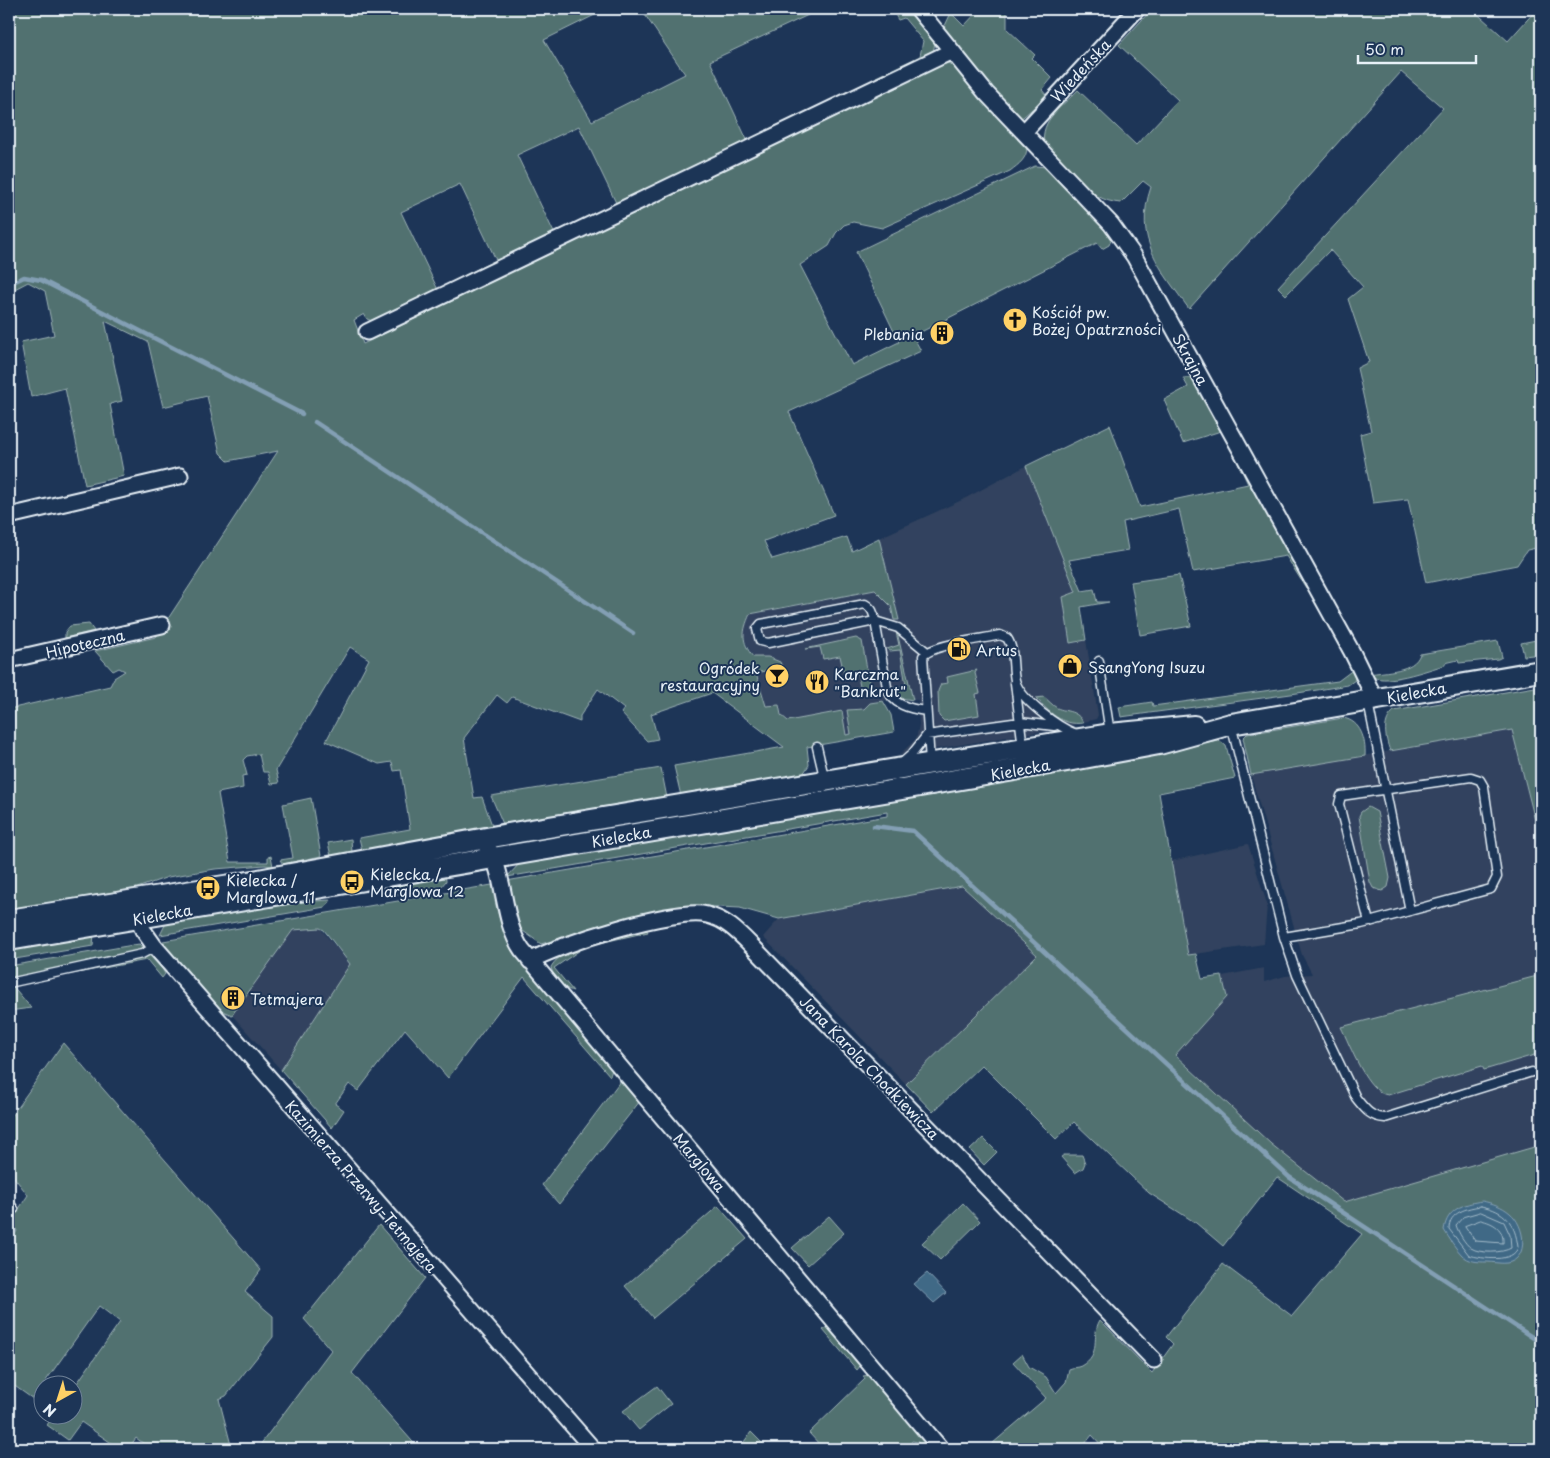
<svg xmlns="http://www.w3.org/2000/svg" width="1550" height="1458" font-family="'Playpen Sans',sans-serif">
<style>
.built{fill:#32435e}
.green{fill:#517170;stroke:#9cb1b4}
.water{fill:#3f6986;stroke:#839fb4}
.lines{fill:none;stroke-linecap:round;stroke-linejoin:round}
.shore{stroke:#a4bbca;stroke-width:1}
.stream{stroke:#839fb4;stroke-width:4.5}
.service-casing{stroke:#e8f1f8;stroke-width:11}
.minor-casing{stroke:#e8f1f8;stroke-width:19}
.secondary-casing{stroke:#e8f1f8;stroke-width:24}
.service{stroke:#1d3557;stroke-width:8}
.minor{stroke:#1d3557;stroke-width:15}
.secondary{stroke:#1d3557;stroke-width:20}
.labels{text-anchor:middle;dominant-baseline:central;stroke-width:4;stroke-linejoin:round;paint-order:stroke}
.street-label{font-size:15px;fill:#e8f1f8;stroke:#1d3557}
.poi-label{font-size:15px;fill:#e8f1f8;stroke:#1d3557;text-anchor:start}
</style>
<rect width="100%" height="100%" fill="#1d3557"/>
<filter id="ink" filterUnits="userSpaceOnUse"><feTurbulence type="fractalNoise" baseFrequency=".02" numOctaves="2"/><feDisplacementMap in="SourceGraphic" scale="10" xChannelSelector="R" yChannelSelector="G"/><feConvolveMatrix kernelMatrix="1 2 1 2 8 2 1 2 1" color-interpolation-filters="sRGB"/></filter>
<g filter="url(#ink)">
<path class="built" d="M1026,466L1076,592L1063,598L1070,643L1086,640L1098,715L1096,719L1056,729L899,755L916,739L919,725L918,700H913L897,632L907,686L893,688L901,698L870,703L852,734L846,735L841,711L788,721L781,715L779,705L752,708L753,657L742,635L750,614L875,590L891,606L894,620H899L879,538L962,500Z
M1512,730L1541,844V1145L1362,1234L1175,1054L1227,997L1222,976L1264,968V982L1285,976L1312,974L1302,955L1251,775Z
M1248,844L1267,904L1264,944L1188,955L1171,861Z
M962,886L1037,955L906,1084L763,937L779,919Z
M320,928L350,964L281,1070L232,1015L293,930Z"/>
<path class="green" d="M9,9H607L544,40L592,121L685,74L641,9H821L710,61L749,144L618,207L579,126L517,155L556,237L467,279L465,275L496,260L460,184L401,212L439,292L376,323L367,319L364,314L354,320L363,344L940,65L948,63L959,69L1027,147C1027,159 1019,164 1010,171L882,228L853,222L844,225L836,233L829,246L800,265L852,365L899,342L856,252L1035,166L1046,167L1050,170L1112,238L1109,245L1102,249L1097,243L913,336L921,351L789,412L834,515L764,541L772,559L847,537L852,551L879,538L899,620H894L891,606L875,590L750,614C742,632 741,641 753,657H768L780,662L782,667L756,673L766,706L779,705L781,715L788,721L842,711L846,735L851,734L847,710L864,709L870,703L883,701L891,715L894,732L807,747L809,765L803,774L681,796L674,766L784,747L712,693L651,714L658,739L647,741L621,713L624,709L598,689L580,716V722L512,697L507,703L497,695L464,738L474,798L482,797L493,828L362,850L359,838L410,829L401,770L394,771L392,762L379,764L326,741L369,659L350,647L276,770L279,783L271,784L268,772H263L259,754L247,756L243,760L247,775L242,776L243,788L218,793L230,862H268V857L271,856L273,866L265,865L215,869L168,877L137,888L9,910V709L110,686L114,678L125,671L119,668L113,671L95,651L156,637L278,451L228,461L220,453L207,396L163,407L148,342L105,321L122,401L110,404L124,476L85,485L65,388L31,397L21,342L54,335L45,291L28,282L9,292Z
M892,9H911L935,42L933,53L880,81L876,77L920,56L923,41L904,18L898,20Z
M980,9H1007V29L1035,55L1032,58L1052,78L1042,90L1047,96L1023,117L1019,119L943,30L951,13L964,26Z
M1152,9H1472L1508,41L1537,9H1541V547L1527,550L1517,565L1426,583L1408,499L1373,503L1360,434L1371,431L1357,368L1369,362L1348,299L1363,287L1330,250L1286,295L1278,287L1443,108L1401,72L1189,309C1160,268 1133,240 1151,187L1143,181L1121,203C1087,201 1066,167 1044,144C1040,119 1062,107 1078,90L1136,145L1178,100L1119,45Z
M1183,378H1194L1224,430L1183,443L1164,400L1188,387Z
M1110,425L1140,507L1248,484L1238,463L1241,462L1309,587L1306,588L1286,556L1193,572L1179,509L1123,522L1128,550L1069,560L1082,591L1094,589L1097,602H1109L1081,607L1086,640L1070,643L1063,597L1076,592L1026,466Z
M1179,575L1191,626L1140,635L1131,582Z
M89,624L94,631L65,638V632L70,626Z
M896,632H897L913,700L901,698L893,688L906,685L900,650L890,651L887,649L899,645Z
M856,638L862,641L871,692L865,694L861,692L857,671L844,674L840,656L823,659L820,647L805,649Z
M1541,639V654L1524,656L1521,643Z
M1498,641L1502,657L1498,659L1459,663L1458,660L1445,663V665C1429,669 1381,688 1369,674C1385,671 1414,672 1420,654Z
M1354,669L1355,680L1348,685C1272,698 1197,706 1121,717L1119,707L1152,702L1153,706L1338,681Z
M977,670L975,673L980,693L976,694L979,715L944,721L939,716L938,691L941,684L948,683L947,677Z
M1541,686V844L1512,730L1390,751C1385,737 1382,721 1394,711Z
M1044,697C1048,700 1052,705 1057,708C1066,712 1078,710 1083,723C1062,726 1049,712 1036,698Z
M1343,718C1361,721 1366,740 1365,756L1251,775L1243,738L1247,734Z
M1219,740L1226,746L1235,778L1159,793L1188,955L1196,954L1202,979L1222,976L1227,997L1175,1055L1271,1144L1344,1202L1541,1145V1449H1105L1092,1435L1081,1449H986L1046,1398L1013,1362L1022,1354L1029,1367L1046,1377L1056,1393L1066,1382L1069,1369C1073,1367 1077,1368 1081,1366C1103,1353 1090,1337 1100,1320L1152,1373L1173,1344L1166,1337L1223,1264L1292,1316L1362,1234L1277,1177L1223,1246L1196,1223L1149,1193L1074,1122L1056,1139L982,1065L933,1112L906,1084L1037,955L962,886L779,919L740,908L699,906L652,912L541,944L523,931L515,921L506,881L887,816V812L507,877L521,862Z
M661,768L667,798L518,824L514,822L503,824L491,796Z
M311,798L321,856L283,864L280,860L293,858L283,804Z
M1368,807L1377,812L1390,878L1388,887L1382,891L1373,888L1370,882L1359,816L1361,812Z
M351,839L352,852L331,856L328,843Z
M445,874L446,881L441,887L387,897L379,892L400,883Z
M492,885C496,910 502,931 514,953L613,1066L610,1076L524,977L448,1078L405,1029L358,1091L349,1084L335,1104L344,1110L332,1128L281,1070L350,964L324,930L320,928L293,930L232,1015L220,1010L164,946L163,941Z
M331,900L325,907L160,935L166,923L267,904Z
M645,927L648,932L586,946L554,968L573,991C560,987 554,980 551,967C564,943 619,934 645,927Z
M94,933L93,946L9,960V948Z
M139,944L163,970L165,974L162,978L147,960L12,985L31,1008L9,1011V966Z
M1541,975V1053L1484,1070L1482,1066L1388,1095C1367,1093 1350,1045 1341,1027Z
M63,1043L261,1270L245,1292L273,1316V1337L226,1396L219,1399L232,1449H151L136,1438L128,1449H120L81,1422L68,1440L47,1425L53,1416H72L73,1389L120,1322L99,1306L33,1399L9,1382V1242L17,1231L11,1221L28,1195L9,1171V1119Z
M621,1080H624L640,1101L559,1204L542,1185Z
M983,1138L997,1152L984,1165L970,1150Z
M1064,1155H1082L1085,1163L1083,1168L1075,1173L1061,1157Z
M963,1203L980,1221L940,1260L922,1243Z
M718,1206L747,1239L653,1318L625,1286Z
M829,1216L844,1233L808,1265L792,1248Z
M379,1225L425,1278L352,1373L419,1449H257L331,1350L304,1319Z
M829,1325L859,1361L861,1365L857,1370L823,1330Z
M871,1375L933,1449H924L918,1442L912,1441L906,1449H819L821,1446L809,1433L865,1379L863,1376Z
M657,1386L671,1404L639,1430L623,1411Z
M751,1432L768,1449H739Z"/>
<path class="water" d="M1482,1201C1492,1203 1502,1206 1510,1213C1525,1225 1530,1259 1507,1263C1501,1264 1493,1262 1487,1262C1478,1262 1469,1262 1462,1255C1455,1248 1449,1238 1444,1230C1447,1209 1463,1204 1482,1201Z
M927,1273L946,1293L934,1303L914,1284Z"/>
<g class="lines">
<path class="shore" d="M1481,1206C1506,1211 1515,1223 1518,1247C1514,1263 1482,1259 1469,1255L1449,1229C1449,1212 1467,1208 1481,1206Z
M1481,1212L1504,1222L1510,1235L1511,1248C1503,1253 1480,1254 1471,1248C1465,1244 1458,1232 1456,1225L1463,1217Z
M1481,1220C1494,1223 1504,1229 1503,1243L1475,1241L1465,1226Z"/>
<path class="stream" d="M9,284L24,277L41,280L302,414
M315,422L633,633
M874,826L913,831L1289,1177L1541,1343"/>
<defs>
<path id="service" d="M1099,661L1110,733
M1015,683L1023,748
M1368,702L1410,911
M926,711C911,709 891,705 887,687L875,621C874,613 872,608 865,604L761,624L757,629L760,641L768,643L875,621L898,628L927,652
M1231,724L1284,937L1297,975L1356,1098C1365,1109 1370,1117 1385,1118L1532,1072
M817,747L825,781
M930,762L923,656C933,644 984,639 1000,635L1007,638C1015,649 1012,667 1015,680C1019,699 1058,727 1076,734
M902,763L912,754L927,735L1020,722L1054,726
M1284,937L1361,924L1369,922L1487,890L1491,889L1497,877L1484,787L1480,780L1471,777L1341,796L1339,804L1369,922
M9,983L142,954L155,947
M9,1203L14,1209"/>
<path id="minor" d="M918,9L986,93L1111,224L1134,256L1352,652L1375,699
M1024,132L1137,9
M367,332L952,51
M9,516L180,476
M9,660L162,625
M481,840C508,865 499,917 522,950L941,1449
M134,911L143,930L155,947L593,1449
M530,961C559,944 676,907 707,915C726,919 740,934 753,947L1154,1360"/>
<path id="secondary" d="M9,920L237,884L519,832L884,771L1110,734L1194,726
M9,940L1073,760L1159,744L1231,724L1541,671"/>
</defs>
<use href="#service" class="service-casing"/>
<use href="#minor" class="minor-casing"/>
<use href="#secondary" class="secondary-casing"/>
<use href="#service" class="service"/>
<use href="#minor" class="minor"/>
<use href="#secondary" class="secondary"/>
</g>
</g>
<defs>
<symbol id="church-disc" viewBox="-11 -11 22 22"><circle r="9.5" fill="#ffd166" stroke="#1d3557"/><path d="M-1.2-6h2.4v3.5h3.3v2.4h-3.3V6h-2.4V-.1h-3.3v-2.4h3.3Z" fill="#111"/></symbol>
<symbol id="building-disc" viewBox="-11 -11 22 22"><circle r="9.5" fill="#ffd166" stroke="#1d3557"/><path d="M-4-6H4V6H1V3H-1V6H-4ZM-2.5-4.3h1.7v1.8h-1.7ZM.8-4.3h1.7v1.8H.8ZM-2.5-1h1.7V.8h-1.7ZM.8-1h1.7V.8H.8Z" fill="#111"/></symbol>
<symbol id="fuel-disc" viewBox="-11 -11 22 22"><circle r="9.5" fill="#ffd166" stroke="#1d3557"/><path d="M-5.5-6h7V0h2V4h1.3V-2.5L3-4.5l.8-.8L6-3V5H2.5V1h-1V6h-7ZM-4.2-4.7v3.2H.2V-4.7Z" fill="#111"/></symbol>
<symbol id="shop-disc" viewBox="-11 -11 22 22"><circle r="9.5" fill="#ffd166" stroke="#1d3557"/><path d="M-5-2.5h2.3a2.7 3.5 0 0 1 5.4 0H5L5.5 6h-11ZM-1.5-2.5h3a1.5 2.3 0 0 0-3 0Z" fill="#111"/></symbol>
<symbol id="bar-disc" viewBox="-11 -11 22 22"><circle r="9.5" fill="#ffd166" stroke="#1d3557"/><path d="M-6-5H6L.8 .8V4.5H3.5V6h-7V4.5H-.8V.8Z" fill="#111"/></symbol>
<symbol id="restaurant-disc" viewBox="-11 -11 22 22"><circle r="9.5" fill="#ffd166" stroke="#1d3557"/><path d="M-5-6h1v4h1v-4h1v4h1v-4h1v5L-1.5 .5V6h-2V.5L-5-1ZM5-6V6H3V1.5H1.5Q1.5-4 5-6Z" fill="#111"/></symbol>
<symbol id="bus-disc" viewBox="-11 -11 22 22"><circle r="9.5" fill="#ffd166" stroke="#1d3557"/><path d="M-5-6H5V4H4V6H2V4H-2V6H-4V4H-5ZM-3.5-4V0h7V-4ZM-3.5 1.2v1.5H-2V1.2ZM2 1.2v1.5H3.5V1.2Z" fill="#111"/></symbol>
</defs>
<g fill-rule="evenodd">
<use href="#church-disc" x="1001" y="306" width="28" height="28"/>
<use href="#building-disc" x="928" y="319" width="28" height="28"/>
<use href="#fuel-disc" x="945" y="635" width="28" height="28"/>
<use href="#shop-disc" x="1056" y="652" width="28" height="28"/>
<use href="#bar-disc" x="763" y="662" width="28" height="28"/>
<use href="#restaurant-disc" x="803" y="668" width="28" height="28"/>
<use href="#bus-disc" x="338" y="868" width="28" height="28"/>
<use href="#bus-disc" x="194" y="874" width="28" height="28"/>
<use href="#building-disc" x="219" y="984" width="28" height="28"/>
</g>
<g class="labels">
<g class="street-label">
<text transform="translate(1080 70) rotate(-47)">Wiedeńska</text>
<text transform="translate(1191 359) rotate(61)">Skrajna</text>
<text transform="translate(85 643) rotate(-13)">Hipoteczna</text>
<text transform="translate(1416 692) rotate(-10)">Kielecka</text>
<text transform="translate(1020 769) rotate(-10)">Kielecka</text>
<text transform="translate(621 836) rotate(-10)">Kielecka</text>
<text transform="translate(162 914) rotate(-10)">Kielecka</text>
<text transform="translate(870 1067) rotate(46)">Jana Karola Chodkiewicza</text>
<text transform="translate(700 1162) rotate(50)">Marglowa</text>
<text transform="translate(362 1186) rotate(49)">Kazimierza Przerwy-Tetmajera</text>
</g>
<g class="poi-label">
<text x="1032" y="311">Kościół pw.<tspan x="1032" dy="17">Bożej Opatrzności</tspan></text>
<text x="924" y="333" text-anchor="end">Plebania</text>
<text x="976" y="649">Artus</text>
<text x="1088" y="666">SsangYong Isuzu</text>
<text x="760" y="667" text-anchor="end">Ogródek<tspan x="760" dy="17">restauracyjny</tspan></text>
<text x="834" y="673">Karczma<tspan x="834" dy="17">"Bankrut"</tspan></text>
<text x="370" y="873">Kielecka /<tspan x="370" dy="17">Marglowa 12</tspan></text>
<text x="226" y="879">Kielecka /<tspan x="226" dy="17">Marglowa 11</tspan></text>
<text x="250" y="998">Tetmajera</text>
</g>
</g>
<rect width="1550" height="1458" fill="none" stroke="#1d3557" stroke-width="30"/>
<rect x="15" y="15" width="1520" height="1428" fill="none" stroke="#e8f1f8" stroke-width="2" filter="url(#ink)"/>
<g transform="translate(58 1400) rotate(219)"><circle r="24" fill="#1d3557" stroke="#6e8097"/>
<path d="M0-4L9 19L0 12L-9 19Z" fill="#ffd166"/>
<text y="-8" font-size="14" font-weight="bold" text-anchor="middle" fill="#e8f1f8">N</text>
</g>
<path d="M1358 55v8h118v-8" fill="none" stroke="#e8f1f8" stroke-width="2.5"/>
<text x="1365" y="55" font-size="15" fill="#e8f1f8" stroke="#1d3557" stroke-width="4" paint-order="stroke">50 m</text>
</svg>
